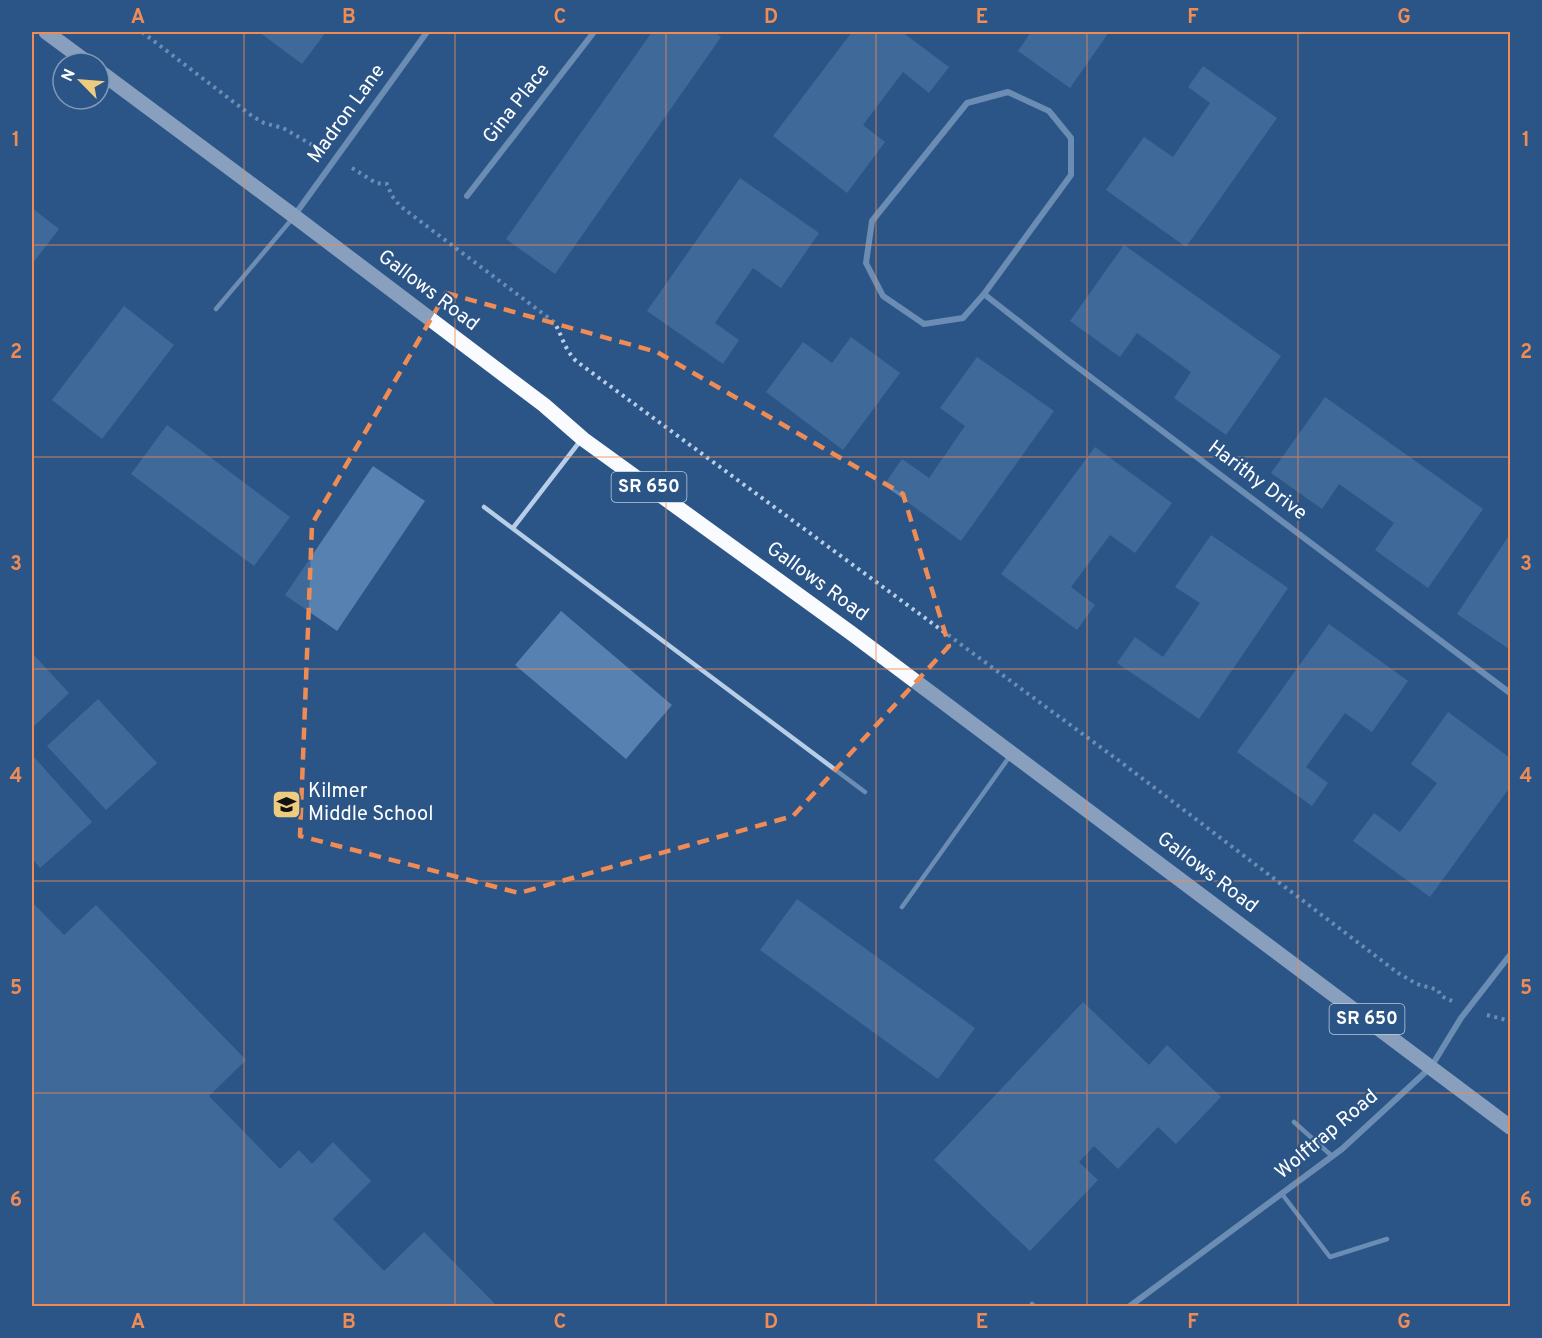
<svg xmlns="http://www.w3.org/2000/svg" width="1542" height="1338" font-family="Overpass,sans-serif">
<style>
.building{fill:#5781b0}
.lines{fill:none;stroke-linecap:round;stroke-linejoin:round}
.path{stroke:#b8cee8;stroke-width:4;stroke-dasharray:3 4.5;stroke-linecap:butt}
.lane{stroke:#b8cee8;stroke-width:4.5}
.street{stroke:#b8cee8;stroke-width:6}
.primary{stroke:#f9fbfe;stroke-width:15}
.marked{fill:none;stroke:#ef8b55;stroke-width:4.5;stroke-dasharray:12 8;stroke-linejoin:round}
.grid{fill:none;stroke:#ef8b55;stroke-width:1.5;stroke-opacity:0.55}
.labels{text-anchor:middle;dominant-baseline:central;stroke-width:4.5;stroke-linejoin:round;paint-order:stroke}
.shield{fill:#2b5587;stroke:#bfccdb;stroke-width:1.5}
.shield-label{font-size:18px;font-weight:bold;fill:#fff}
.street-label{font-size:20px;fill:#fff;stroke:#2b5587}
.poi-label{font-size:20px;fill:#fff;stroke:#2b5587;text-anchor:start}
.neatline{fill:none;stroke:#ef8b55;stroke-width:2}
.grid-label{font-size:20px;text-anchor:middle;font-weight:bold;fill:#ef8b55}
</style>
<rect width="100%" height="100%" fill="#2b5587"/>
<path class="building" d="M259,32H326L302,64Z
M652,32H714L721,37L555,274L506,239Z
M852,32H902L949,67L929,93L903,72L863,125L885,142L847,193L773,136Z
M1031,32H1109L1070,88L1018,51Z
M1203,66L1277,118L1186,247L1106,190L1144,137L1173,157L1210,103L1188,87Z
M740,178L819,233L781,288L753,268L715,323L739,340L723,364L647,311Z
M32,208L59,229L32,264Z
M1124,245L1281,356L1226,435L1174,398L1191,372L1137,333L1120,357L1070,321Z
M124,306L174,345L102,439L52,400Z
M851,337L900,373L843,450L766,392L803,342L832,363Z
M977,357L1054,411L961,541L884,485L902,459L929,478L965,426L940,408Z
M1325,397L1483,509L1428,588L1375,550L1394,523L1339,484L1322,509L1271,473Z
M167,425L290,517L254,566L131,474Z
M1095,447L1172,503L1135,553L1110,535L1071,587L1095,605L1077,630L1001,574Z
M373,466L425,501L337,631L285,595Z
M1211,535L1288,588L1199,719L1117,663L1135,637L1163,657L1200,603L1175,587Z
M1508,537L1510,539V646L1509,649L1457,614Z
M561,611L672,705L626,759L515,665Z
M1329,624L1408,681L1372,732L1345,713L1306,767L1328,783L1312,806L1237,752Z
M32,653L69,693L32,728Z
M98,699L157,763L106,810L47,746Z
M1448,712L1510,758V787L1430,897L1353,841L1374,813L1400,832L1437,783L1411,764Z
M34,757L92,822L40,868L32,858V758Z
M797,899L975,1028L938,1079L760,950Z
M32,902L64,935L96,905L246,1060L209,1096L280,1169L299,1150L312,1164L333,1142L371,1181L333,1219L384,1271L424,1232L497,1306H32Z
M1083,1002L1149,1065L1167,1045L1221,1097L1176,1144L1158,1127L1118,1169L1094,1146L1079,1162L1098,1180L1030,1251L934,1160Z"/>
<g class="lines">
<path class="path" d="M142,32L252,116L264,123L283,128L319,149
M352,168L376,183L387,184L392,196L400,206L554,322C563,337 563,347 576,361L1122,763L1398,973L1417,984L1438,990L1441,996L1452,1001
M1487,1015L1510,1021V1023"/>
<path class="lane" d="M216,309L292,219
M484,507L865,792
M513,528L581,440
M902,907L1010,756
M1294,1122L1332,1156
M1282,1194L1330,1257L1387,1239
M1032,1304L1034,1306"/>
<path class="street" d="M1008,92L1049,111L1071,138V175L984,294L963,318L924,324L883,296L866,263L872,221L967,103Z
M467,196L594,32
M294,216L427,32
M984,294L1068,360L1510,693
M1130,1306L1342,1149L1431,1067L1461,1018L1510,955"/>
<path class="primary" d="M46,32L88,63
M99,71L294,216L544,405L583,439L851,633L1510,1127"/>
</g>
<path d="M0 0H1542V1338H0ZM446,293L657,352L903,494L949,646L793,816L519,893L300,836L312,524Z" fill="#2b5587" fill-opacity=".55" fill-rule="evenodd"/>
<path class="marked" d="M446,293L657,352L903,494L949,646L793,816L519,893L300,836L312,524Z"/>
<path class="grid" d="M244,32V1306M455,32V1306M666,32V1306M876,32V1306M1087,32V1306M1298,32V1306M32,245H1510M32,457H1510M32,669H1510M32,881H1510M32,1093H1510"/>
<defs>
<symbol id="school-square" viewBox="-11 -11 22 22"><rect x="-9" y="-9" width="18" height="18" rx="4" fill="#edcc80" stroke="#2b5587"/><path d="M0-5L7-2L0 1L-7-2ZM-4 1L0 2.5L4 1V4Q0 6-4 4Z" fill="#111"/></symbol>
</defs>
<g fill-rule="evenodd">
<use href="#school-square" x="270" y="788" width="33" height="33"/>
</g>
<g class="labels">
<g class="shield">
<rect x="611.5" y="472" width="75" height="30" rx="4.5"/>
<rect x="1329.5" y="1004" width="75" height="30" rx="4.5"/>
</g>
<g class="shield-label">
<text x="649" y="487">SR 650</text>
<text x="1367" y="1019">SR 650</text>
</g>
<g class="street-label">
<text transform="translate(517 104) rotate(-52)">Gina Place</text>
<text transform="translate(347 114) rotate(-54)">Madron Lane</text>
<text transform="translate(428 291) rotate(37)">Gallows Road</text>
<text transform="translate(1257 481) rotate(37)">Harithy Drive</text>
<text transform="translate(817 582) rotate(36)">Gallows Road</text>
<text transform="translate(1207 873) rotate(37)">Gallows Road</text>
<text transform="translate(1327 1135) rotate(-40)">Wolftrap Road</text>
</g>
<g class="poi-label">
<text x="308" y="792">Kilmer<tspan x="308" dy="23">Middle School</tspan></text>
</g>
</g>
<rect width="1542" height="1338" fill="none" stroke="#2b5587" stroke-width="66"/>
<g transform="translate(81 81) rotate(295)"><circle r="28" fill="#2b5587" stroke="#8099b7" stroke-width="1.5"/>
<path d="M0-4.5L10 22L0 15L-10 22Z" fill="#edcc80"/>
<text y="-9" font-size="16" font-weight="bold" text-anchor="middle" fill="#ffffff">N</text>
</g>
<rect x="33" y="33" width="1476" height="1272" class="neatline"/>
<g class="grid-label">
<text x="138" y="23">A</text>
<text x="349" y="23">B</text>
<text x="560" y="23">C</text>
<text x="771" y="23">D</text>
<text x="982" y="23">E</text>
<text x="1193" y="23">F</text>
<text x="1404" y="23">G</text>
<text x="16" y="146">1</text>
<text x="1526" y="146">1</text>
<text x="16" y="358">2</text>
<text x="1526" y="358">2</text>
<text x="16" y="570">3</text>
<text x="1526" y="570">3</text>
<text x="16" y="782">4</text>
<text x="1526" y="782">4</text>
<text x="16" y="994">5</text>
<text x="1526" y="994">5</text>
<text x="16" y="1206">6</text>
<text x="1526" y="1206">6</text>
<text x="138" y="1328">A</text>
<text x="349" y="1328">B</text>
<text x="560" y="1328">C</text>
<text x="771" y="1328">D</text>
<text x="982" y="1328">E</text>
<text x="1193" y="1328">F</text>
<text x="1404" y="1328">G</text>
</g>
</svg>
